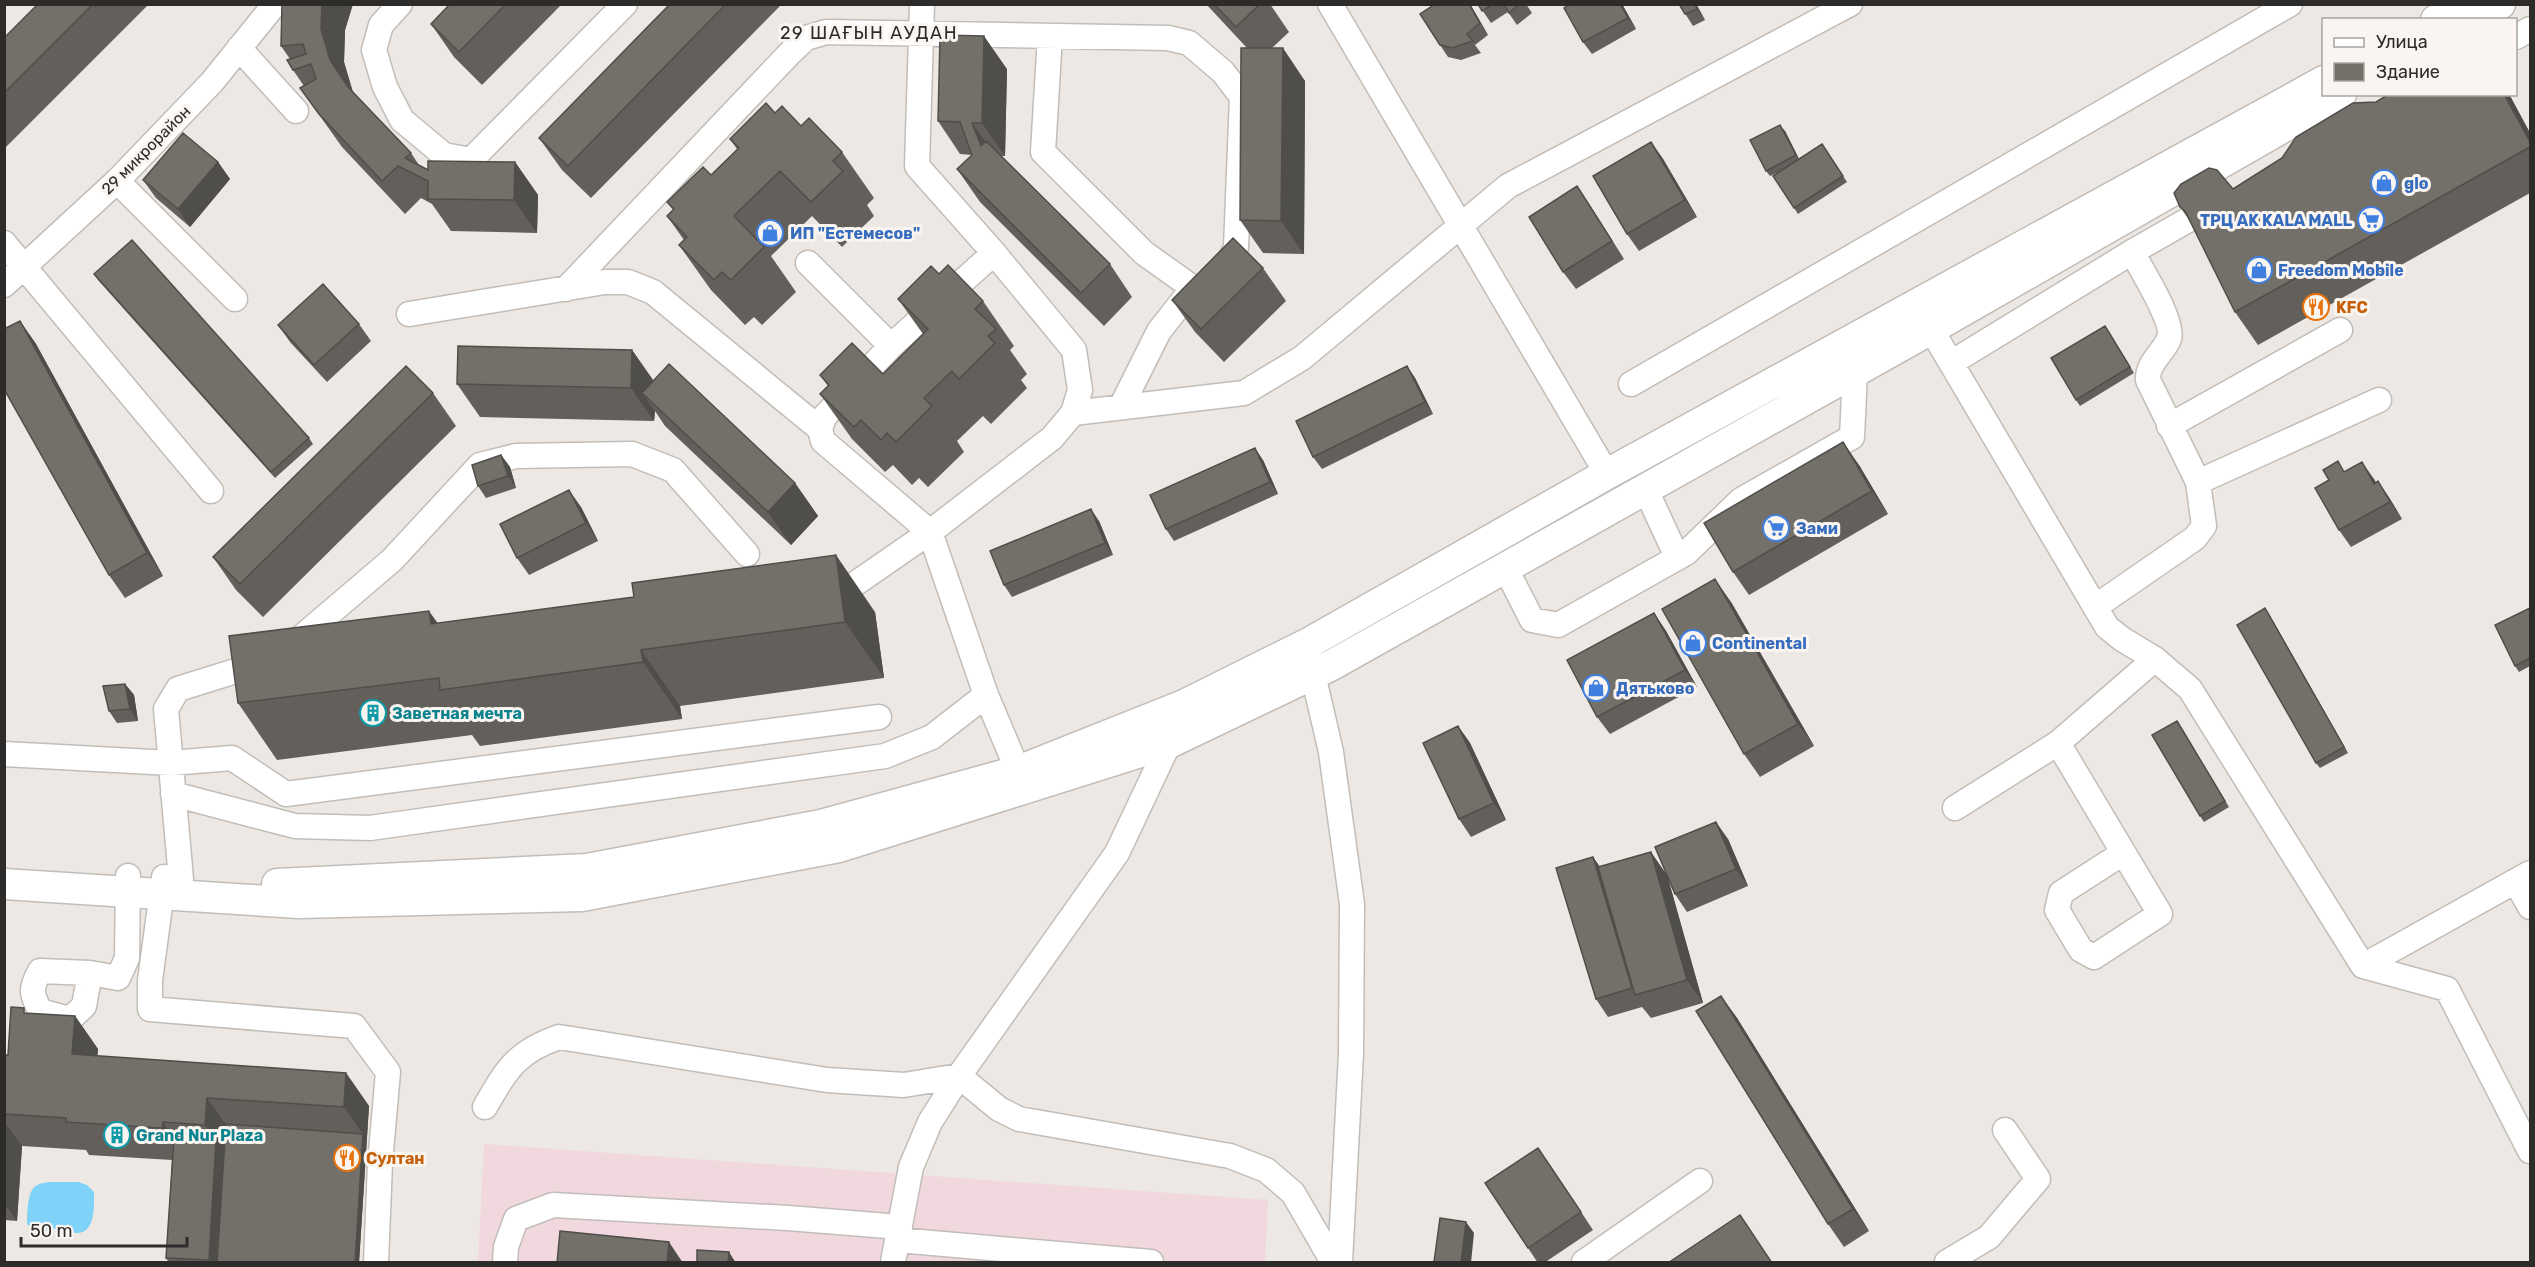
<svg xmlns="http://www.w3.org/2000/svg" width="2535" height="1267" font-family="Rubik,sans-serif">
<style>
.industrial{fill:#f1d7de}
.water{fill:#7fd3f9}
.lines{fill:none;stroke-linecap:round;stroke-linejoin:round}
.minor-casing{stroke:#c2bdb8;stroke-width:27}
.major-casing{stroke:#c2bdb8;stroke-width:33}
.minor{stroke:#fff;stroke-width:24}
.major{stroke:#fff;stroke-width:30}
.wall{fill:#63605b}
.shaded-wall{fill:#504e4a}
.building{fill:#73706a;stroke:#504e4a;stroke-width:1.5}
.labels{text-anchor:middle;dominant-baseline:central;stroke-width:6;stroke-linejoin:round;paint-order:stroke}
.street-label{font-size:16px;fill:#2d2c2a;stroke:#faf5f0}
.shop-label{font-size:16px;font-weight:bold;fill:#366cbe;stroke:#faf5f0;text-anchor:start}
.food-label{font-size:16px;font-weight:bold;fill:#c56008;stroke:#faf5f0;text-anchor:start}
.culture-label{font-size:16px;font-weight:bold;fill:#0d838f;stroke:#faf5f0;text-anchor:start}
.neighbourhood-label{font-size:18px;letter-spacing:1.5px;fill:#2d2c2a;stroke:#faf5f0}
</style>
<rect width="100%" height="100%" fill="#ede8e3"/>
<path class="industrial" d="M484,1144L1268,1200L1265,1262H478Z"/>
<path class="water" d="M78,1182L87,1185L94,1192C94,1205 96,1235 75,1233C68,1232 63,1229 56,1229C41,1229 41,1235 27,1224C28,1176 35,1183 78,1182Z"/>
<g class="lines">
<defs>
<path id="minor" d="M400,4L381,25L374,50L385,87L402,120L444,155L471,160L625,4
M922,4L917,166L994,253L1074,350L1080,390L1073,413L1052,438L930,532L986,695L1018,771
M1330,4L1607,474
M2516,37L2530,29
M239,48L296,111
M117,181L235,299
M4,243L211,491
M808,263L891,346L994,253
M4,285L117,181L212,82L275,4
M566,289L790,53L806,38L826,32L1168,38L1189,43L1223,72L1242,97L1236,247L1228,265L1210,287L1193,288L1144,253L1043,152L1050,36
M409,314L605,282H628L653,292L820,429
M1931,329L2107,627L2122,639L2155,659L2190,689L2363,966L2447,989L2530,1151
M1951,363L2132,252L2216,204
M1631,384L2290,4
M1122,405L1159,331L1193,288
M1073,413L1244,393L1302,358L1508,186L1850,4
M2169,426L2340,330
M2198,482L2379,400
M1645,488L1677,557
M1505,567L1532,620L1558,625L1686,553L1741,500L1852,437L1855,371
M828,597L839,595L930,532L823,441L820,429L824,417L891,346
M2095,607L2195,538L2204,526L2198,482L2148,380C2147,363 2163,353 2169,339C2175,322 2141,269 2132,252
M1309,657L1331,752L1352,904L1351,1054L1340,1262
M2058,743L2160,914L2094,957L2081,950L2057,910L2061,893L2123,853
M4,754L171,763L232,758L286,794L879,717
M173,794L295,826L370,828L885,756L932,737L986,695
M1955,808L2058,743L2155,659
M164,877L150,980V1009L354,1026L388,1072L380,1163L376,1262
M181,879L166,709L178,689L277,658L392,560L480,465L516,456L632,454L673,470L747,554
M2516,882L2530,907
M2363,966L2530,873
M90,973L84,1006L70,1019L40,1011C31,993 30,989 40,971L90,973L118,978L127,958L128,876
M485,1107C507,1069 516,1052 559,1037L827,1080L904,1085L959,1076L999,1109L1019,1119L1230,1156L1266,1170L1293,1193L1333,1262
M898,1240L1151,1262
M505,1262L506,1247L516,1219L553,1205L788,1218L900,1227
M893,1262L911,1167L930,1122L959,1076L1117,853L1169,743
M1584,1262L1700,1181
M1947,1262L1989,1237L2038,1179L2005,1130"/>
<path id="major" d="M2436,20L2464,4
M2474,20L2500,4
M4,884L299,903L582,896L839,847L1169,743L1330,666L1931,329L2341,94
M277,884L587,869L821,825L1018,771L1184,705L1307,644L1607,474L2324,81"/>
</defs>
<use href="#minor" class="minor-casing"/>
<use href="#major" class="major-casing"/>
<use href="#minor" class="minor"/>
<use href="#major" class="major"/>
</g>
<path class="wall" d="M38,4H149L4,149V38Z
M282,4H353L345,30L344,62L353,92L411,153L419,165L428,170L515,162L538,195L537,233L451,231L432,204L421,198L405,214L342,147L300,88L304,86L293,70L290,59L281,46Z
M450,4H562L482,85L454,57L431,24Z
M670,4L781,5L591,198L562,170L539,138Z
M1206,4H1270L1289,32L1272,48L1305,81L1304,254L1263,253L1240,220L1247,48Z
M1432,4H1470L1488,35L1475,45L1481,53L1461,60L1448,57L1440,45Z
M1478,4H1526L1532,13L1517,25L1508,12L1491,23Z
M1570,4H1622L1636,29L1592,54L1583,42Z
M1679,4H1696L1705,20L1693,26Z
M1007,69L1005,156H1001L1110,264L1132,297L1104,326L980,202L957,169L972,155L960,154L938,121Z
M2509,94L2530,133V193L2258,345L2235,312L2192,224L2180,207Z
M775,113L801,126L842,152L874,198L867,205L874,216L842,247L812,216L771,256L796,292L762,325L754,317L745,325L711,290L679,245L684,240L667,216L673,210L667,202L711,175L737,149L730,139Z
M1785,131L1799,159L1822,144L1847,182L1798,214L1794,208L1779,172L1770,176L1766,171Z
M1651,142L1663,159L1697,217L1639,251L1627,234Z
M218,162L230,179L190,227L156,198L143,180Z
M1589,204L1624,259L1576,289L1563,272Z
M1263,268L1286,301L1224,362L1195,332L1172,300Z
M94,274L309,438L313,444L275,478L98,280Z
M939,274L983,301L1014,346L1010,350L1027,374L1021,380L1027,388L991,424L983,416L957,441L964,452L928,487L919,478L912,485L893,465L885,472L852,439L820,394L828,386L820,375L883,374L923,334L898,299Z
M20,321L36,344L163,576L125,598L109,575Z
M359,324L371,341L327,382L290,342L278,325Z
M2109,332L2134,373L2080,406L2076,400Z
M632,350L653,380L795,483L818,516L791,545L665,426L655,411L654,421L480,417L457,384Z
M1407,366L1415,378L1433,414L1322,469L1313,457Z
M433,393L456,426L263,617L236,590L213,557Z
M501,455L510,467L516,488L486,498L478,486Z
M1263,460L1278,494L1174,541L1166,529Z
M1859,465L1888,514L1749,595L1733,572Z
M2345,471L2374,479L2376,483L2378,481L2390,499L2402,519L2351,547L2339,530Z
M581,507L598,541L529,575L517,558Z
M1099,521L1113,555L1012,597L1004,585Z
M1731,602L1814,746L1760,777L1744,754Z
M2530,608V666L2519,672L2515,666Z
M875,612L884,678L680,706L682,719L480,746L472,735L277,760L238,703L438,623Z
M1654,613L1666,631L1697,687L1610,734L1597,717Z
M2269,614L2348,753L2320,768L2316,763Z
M125,684L134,695L138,721L117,723L109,711Z
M1458,726L1470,743L1506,820L1471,837L1459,819Z
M2181,727L2229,807L2204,822L2200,816Z
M1728,839L1748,886L1687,912L1675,894L1668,878L1703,1003L1651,1018L1642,1007L1608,1017L1596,999L1593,857L1599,866L1666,873Z
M1721,996L1737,1018L1869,1231L1844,1247L1828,1224Z
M28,1013L75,1016L98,1049L97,1056L346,1073L369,1106L359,1263H169L166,1258L172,1160L89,1155L86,1150L22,1146L17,1221L4,1220V1055H8Z
M1550,1165L1593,1230L1544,1263H1538L1528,1248Z"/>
<path class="shaded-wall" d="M322,4H353L345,30L344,62L353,93L348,87L330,60L321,29Z
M1469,4H1470L1488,35L1480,23Z
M1620,4H1622L1636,29L1628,18Z
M1695,4H1696L1705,20L1697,9Z
M984,36L1007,69L1005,156L982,123Z
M1283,48L1305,81L1304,254L1281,221Z
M2504,94H2509L2530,133V142Z
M972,123L995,155L981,146Z
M1780,125L1785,131L1800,161L1796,155Z
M1651,142L1663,159L1697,217L1685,200Z
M218,162L230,179L190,227L178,209Z
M515,162L538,195L537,233L514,200Z
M1577,186L1589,204L1624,259L1612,241Z
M20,321L36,344L163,576L147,553Z
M632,350L655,383L642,393L655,411L654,421L631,388Z
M1407,366L1415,378L1433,414L1425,402Z
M1843,442L1859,465L1888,514L1872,491Z
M1255,448L1263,460L1278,494L1270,482Z
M501,455L510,467L516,488L508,476Z
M2362,462L2374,479L2386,501L2374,484Z
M2378,481L2390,499L2402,519L2390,502Z
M795,483L818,516L791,545L768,512Z
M569,490L581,507L598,541L586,523Z
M1091,509L1099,521L1113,555L1105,543Z
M836,555L875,612L884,678L845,622Z
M1715,579L1731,602L1814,746L1798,724Z
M2265,608L2269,614L2348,753L2344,747Z
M429,611L469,667L431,624Z
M1654,613L1666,631L1697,687L1685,670Z
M641,650L680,706L682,719L643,662Z
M125,684L134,695L138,721L130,709Z
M1458,726L1470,743L1506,820L1494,803Z
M1716,822L1728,839L1748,886L1736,869Z
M1651,852L1667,875L1703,1003L1687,980Z
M1593,857L1605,874L1632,988Z
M1721,996L1737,1018L1869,1231L1853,1209Z
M75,1016L98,1049L95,1087L72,1054Z
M346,1073L369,1106L359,1263H355L363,1134L344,1107Z
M207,1098L230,1130L228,1158L205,1125Z
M4,1121L22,1146L17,1221L4,1203Z
M163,1122L186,1155L185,1161L162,1128Z
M216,1141L228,1158L222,1263H210L209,1260Z
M1466,1222L1474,1233L1471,1263H1461Z
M669,1242L683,1263H667Z
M729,1252L736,1263H728Z"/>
<path class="building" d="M38,4H93L4,93V38Z
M282,4H322L321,29L330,60L348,87L411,153L405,158L428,170V161L515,162L514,200L428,199V181L398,166L382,181L319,114L300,88L316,79L311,64L293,70L287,60L306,54L303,44L281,46Z
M450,4H506L459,52L431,24Z
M670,4H726L568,166L539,138Z
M1214,4H1260L1236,27Z
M1432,4H1469L1480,23L1467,34L1473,41L1452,48L1440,45L1420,14L1432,6Z
M1478,4H1493L1482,11Z
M1504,4H1519L1509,13Z
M1570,4H1620L1628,18L1583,42L1564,8Z
M1679,4H1695L1697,9L1685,14Z
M940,35L984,36L982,123H972L981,146L986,141L1110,264L1081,293L957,169L972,155L960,122L938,121Z
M1241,48H1283L1281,221L1240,220Z
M2389,94H2504L2530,142V147L2235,312L2185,211L2180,207L2174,193L2181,184L2209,168L2217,170L2233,189L2282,158L2296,137L2353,103L2376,102Z
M766,103L775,113L782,106L801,126L809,118L842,152L833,161L843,171L811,202L780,171L734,216L764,247L731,280L722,272L714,280L679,245L687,237L667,216L674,209L667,202L703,167L711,175L739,148L730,139Z
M1780,125L1796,155L1766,171L1750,140Z
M183,133L218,162L178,209L143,180Z
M1651,142L1685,200L1627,234L1593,176Z
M1822,144L1843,176L1794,208L1773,176Z
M1577,186L1612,241L1563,272L1529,217Z
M1233,238L1263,268L1201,329L1172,300Z
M132,240L309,438L271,472L94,274Z
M948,265L983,301L975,309L996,329L988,336L995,343L959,379L952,371L924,398L932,406L896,442L887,433L881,440L861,420L854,427L820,394L829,385L820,375L852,343L883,374L928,329L898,299L931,266L939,274Z
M323,284L359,324L314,365L278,325Z
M20,321L147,553L109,575L4,389V329Z
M2105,326L2130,367L2076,400L2051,358Z
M458,346L632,350L631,388L457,384Z
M669,364L795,483L768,512L642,393Z
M406,366L433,393L240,584L213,557Z
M1407,366L1425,402L1313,457L1296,421Z
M1843,442L1872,491L1733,572L1704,523Z
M1255,448L1270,482L1166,529L1150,495Z
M501,455L508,476L478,486L472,465Z
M2338,461L2344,472L2362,462L2374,484L2378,481L2390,502L2339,530L2315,488L2329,480L2323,470Z
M569,490L586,523L517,558L500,524Z
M1091,509L1105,543L1004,585L990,551Z
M836,555L845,622L641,650L643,662L440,690L439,678L238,703L229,636L429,611L431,624L634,597L632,583Z
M1715,579L1798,724L1744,754L1662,609Z
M2265,608L2344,747L2316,763L2237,625Z
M2530,608V658L2515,666L2495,625Z
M1654,613L1685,670L1597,717L1567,660Z
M125,684L130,709L109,711L103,686Z
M2177,721L2225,801L2200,816L2152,735Z
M1458,726L1494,803L1459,819L1423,743Z
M1716,822L1736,869L1675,894L1655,847Z
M1651,852L1687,980L1635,995L1598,867Z
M1593,857L1632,988L1596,999L1556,868Z
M1721,996L1853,1209L1828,1224L1696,1011Z
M11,1007L24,1008V1013L75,1016L72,1054L346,1073L344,1107L207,1098L205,1125L163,1122L162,1128L66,1122V1118L4,1114V1055H8Z
M226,1124L363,1134L355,1263H217Z
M174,1138L216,1141L209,1260L166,1258Z
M1538,1148L1581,1212L1528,1248L1485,1183Z
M1740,1215L1772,1263H1668Z
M1440,1218L1466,1222L1461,1263L1434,1262Z
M560,1231L669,1242L667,1263H557Z
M697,1250L729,1252L728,1263H697Z"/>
<defs>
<symbol id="shop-ring" viewBox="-11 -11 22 22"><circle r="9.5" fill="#faf5f0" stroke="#3f7fe0" stroke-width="1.5"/><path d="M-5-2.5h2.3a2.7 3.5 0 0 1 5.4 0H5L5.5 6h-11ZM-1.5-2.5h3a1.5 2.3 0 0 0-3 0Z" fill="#3f7fe0"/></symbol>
<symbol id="supermarket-ring" viewBox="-11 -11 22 22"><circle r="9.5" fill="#faf5f0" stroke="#3f7fe0" stroke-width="1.5"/><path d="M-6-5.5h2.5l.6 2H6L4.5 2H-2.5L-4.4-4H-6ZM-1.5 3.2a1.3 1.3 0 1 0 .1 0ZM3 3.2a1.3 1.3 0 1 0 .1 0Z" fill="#3f7fe0"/></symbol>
<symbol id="restaurant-ring" viewBox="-11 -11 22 22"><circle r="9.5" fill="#faf5f0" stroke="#e8710a" stroke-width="1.5"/><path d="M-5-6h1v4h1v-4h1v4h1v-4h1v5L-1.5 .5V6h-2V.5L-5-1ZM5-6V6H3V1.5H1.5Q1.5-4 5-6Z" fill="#e8710a"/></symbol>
<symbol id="building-ring" viewBox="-11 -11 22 22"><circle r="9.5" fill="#faf5f0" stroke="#0f9aa8" stroke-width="1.5"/><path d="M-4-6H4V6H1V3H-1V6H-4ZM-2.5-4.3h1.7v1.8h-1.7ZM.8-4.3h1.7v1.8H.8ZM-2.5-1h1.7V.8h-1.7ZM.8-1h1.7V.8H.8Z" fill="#0f9aa8"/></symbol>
</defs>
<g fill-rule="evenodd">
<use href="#shop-ring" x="2369" y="168" width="30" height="30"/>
<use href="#supermarket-ring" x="2356" y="205" width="30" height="30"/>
<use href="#shop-ring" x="755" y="218" width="30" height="30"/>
<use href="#shop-ring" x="2244" y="255" width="30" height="30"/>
<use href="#restaurant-ring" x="2301" y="292" width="30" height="30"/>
<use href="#supermarket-ring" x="1761" y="513" width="30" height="30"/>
<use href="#shop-ring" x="1678" y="628" width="30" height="30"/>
<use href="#shop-ring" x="1581" y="673" width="30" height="30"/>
<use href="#building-ring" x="358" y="698" width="30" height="30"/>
<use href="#building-ring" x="102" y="1120" width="30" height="30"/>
<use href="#restaurant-ring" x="332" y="1143" width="30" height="30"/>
</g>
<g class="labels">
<g class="street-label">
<text transform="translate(146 150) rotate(-45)">29 микрорайон</text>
</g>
<g class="shop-label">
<text x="2404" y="183">glo</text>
<text x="2352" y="220" text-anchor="end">ТРЦ AK KALA MALL</text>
<text x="790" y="233">ИП "Естемесов"</text>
<text x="2278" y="270">Freedom Mobile</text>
<text x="1796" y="528">Зами</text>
<text x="1712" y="643">Continental</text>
<text x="1616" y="688">Дятьково</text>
</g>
<g class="food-label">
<text x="2336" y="307">KFC</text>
<text x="366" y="1158">Султан</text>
</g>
<g class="culture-label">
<text x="392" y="713">Заветная мечта</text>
<text x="136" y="1135">Grand Nur Plaza</text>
</g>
<g class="neighbourhood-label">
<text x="869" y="33">29 ШАҒЫН АУДАН</text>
</g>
</g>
<rect width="2535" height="1267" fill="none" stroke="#2d2c2a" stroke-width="12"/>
<rect x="2322" y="18" width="195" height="78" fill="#faf5f0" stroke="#a8a5a1" stroke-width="1.5"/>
<rect x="2334" y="38" width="30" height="9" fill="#ffffff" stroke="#a8a5a1" stroke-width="1.5"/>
<text x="2376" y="48" font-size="18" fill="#2d2c2a">Улица</text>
<rect x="2334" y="63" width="30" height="18" fill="#73706a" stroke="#a8a5a1" stroke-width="1.5"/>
<text x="2376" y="78" font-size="18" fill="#2d2c2a">Здание</text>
<path d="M21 1237v9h166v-9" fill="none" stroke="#2d2c2a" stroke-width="3"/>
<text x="30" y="1237" font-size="18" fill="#2d2c2a" stroke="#faf5f0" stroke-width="4.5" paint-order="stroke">50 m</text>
</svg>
